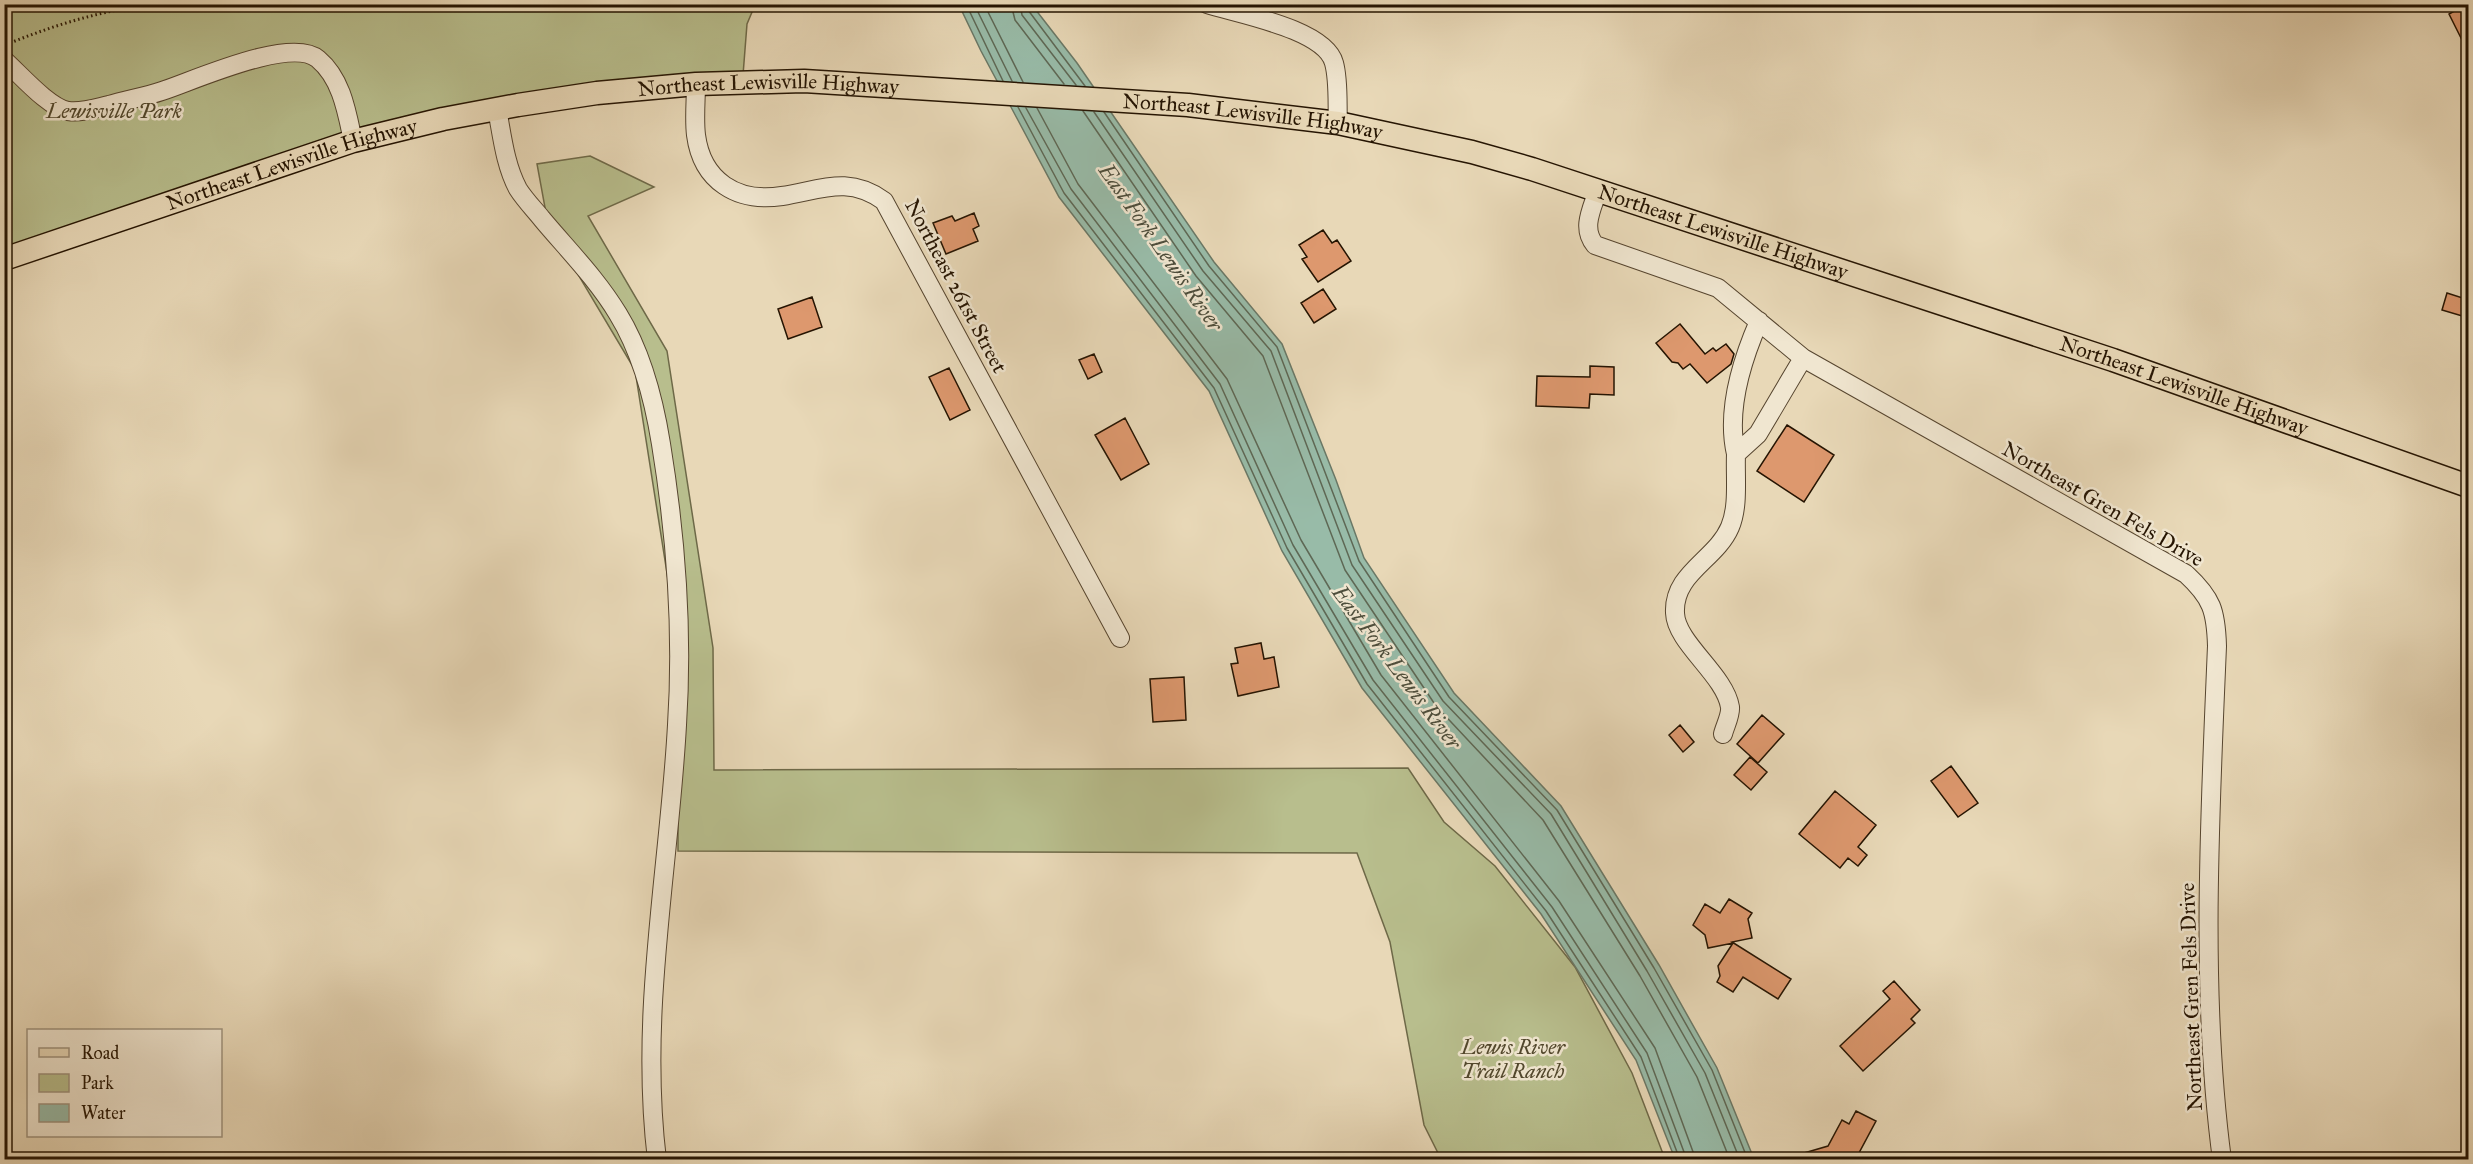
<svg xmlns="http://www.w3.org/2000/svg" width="2473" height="1164" font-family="'IM FELL Great Primer',serif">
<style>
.green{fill:#b8be8d;stroke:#6e6948;stroke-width:1.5}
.water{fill:#98bba8;stroke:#6a7866;stroke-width:1.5}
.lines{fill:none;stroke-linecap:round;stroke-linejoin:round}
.shore{stroke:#5e6855;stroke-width:1.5}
.building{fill:#dd986e;stroke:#251402;stroke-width:1.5}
.minor-casing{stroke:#56452f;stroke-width:20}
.major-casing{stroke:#251402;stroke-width:25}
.path{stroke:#251402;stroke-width:3;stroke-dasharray:1.5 3;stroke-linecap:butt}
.minor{stroke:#f0e6d0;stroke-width:18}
.major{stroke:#e8d8b7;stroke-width:22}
.labels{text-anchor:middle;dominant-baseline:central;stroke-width:5;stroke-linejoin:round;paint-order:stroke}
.street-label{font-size:21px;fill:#251402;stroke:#f0e6d0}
.park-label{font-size:21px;font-style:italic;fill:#51472c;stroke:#f0e6d0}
.water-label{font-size:22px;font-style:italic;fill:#4d4e3c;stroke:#f0e6d0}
</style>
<rect width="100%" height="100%" fill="#e8d8b7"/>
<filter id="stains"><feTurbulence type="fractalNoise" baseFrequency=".00333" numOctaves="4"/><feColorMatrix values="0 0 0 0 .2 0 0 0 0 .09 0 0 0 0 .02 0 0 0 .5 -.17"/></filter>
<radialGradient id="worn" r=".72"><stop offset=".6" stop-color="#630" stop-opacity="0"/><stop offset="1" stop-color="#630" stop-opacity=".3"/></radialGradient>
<path class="green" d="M5,5H755L747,24L743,75L443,119L5,259Z
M590,156L654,187L588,216L667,351L713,648L714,770L1408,768L1444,822L1495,866L1575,967L1632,1073L1665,1159H1441L1424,1125L1390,942L1357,853L678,851V643L635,370L548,224L537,164Z"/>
<path class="water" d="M959,5H1032L1077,63L1214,262L1282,344L1336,480L1364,558L1454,693L1561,806L1659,965L1717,1068L1754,1159H1675L1636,1060L1541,914L1362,688L1282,551L1209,391L1059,197L981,51Z"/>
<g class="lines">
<path class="shore" d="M966,4L1003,81
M974,4L1012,81
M984,4L1023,82
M1011,4L1015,20L1064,84
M1020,4L1022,15L1076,85
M1027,4L1028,10L1085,86
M1018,107L1064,193L1214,388L1287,548L1367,684L1546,911L1641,1057L1680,1160
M1026,108L1071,189L1220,384L1293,545L1373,680L1552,907L1647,1053L1687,1160
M1037,108L1078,184L1227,379L1301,540L1381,675L1559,901L1655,1048L1696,1160
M1083,111L1196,276L1263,356L1345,570L1436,706L1543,820L1640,976L1697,1077L1730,1160
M1094,112L1203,271L1271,351L1352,565L1443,701L1551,814L1647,971L1705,1073L1740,1160
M1104,112L1209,266L1277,347L1359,561L1449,697L1557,810L1654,968L1712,1070L1748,1160"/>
</g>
<path class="building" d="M2467,4H2469V54L2449,14Z
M974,213L979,226L973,229L978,241L946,254L933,223L952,216L955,221Z
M1323,230L1332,243L1337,240L1351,261L1318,282L1302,259L1307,257L1299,245Z
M1323,289L1336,309L1314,323L1301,303Z
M2447,293L2469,300V318L2442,310Z
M812,297L822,327L788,339L778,309Z
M1680,324L1705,354L1713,348L1716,351L1726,344L1734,354L1731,364L1707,383L1690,364L1683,369L1678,363L1672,362L1656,343Z
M1094,354L1102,372L1088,379L1079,360Z
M1590,366L1614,367V395L1590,394L1589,408L1536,406L1537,376L1590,377Z
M949,368L970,410L950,420L929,377Z
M1125,418L1149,464L1121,480L1095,435Z
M1787,425L1834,455L1804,502L1757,471Z
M1261,643L1264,659L1274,657L1279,687L1238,696L1231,664L1238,663L1235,648Z
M1184,677L1186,720L1153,722L1150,679Z
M1762,715L1784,734L1758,763L1737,744Z
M1680,725L1694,742L1683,752L1669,735Z
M1750,757L1767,772L1751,790L1734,775Z
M1951,766L1978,803L1958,817L1931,781Z
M1835,791L1876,825L1858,847L1867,855L1858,866L1848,858L1840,868L1799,834Z
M1729,899L1752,913L1748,919L1752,938L1732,942L1791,979L1778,999L1743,977L1733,992L1717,982L1720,976L1718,966L1733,943L1708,948L1705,935L1693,925L1705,904L1720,913Z
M1894,981L1920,1010L1911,1019L1915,1023L1863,1071L1840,1046L1890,999L1883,991Z
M1856,1111L1876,1121L1859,1153L1860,1160H1798L1797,1155L1828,1146L1842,1120L1849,1124Z"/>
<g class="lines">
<defs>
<path id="minor" d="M1207,4C1238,14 1325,29 1334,63C1339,81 1337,105 1338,123
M4,60C20,74 48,107 68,111C82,113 96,108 109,105C126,100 144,97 162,91C193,81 291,36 318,59C342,79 347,113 353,141
M696,84C696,100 694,118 696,135C702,181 737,203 782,196C821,190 848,175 884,201L1120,638
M497,109C502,135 505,165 518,189C525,200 534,209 542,219C568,250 597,279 618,314C642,353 654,400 661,444C676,536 683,633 677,725C669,871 639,1013 657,1160
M1598,190C1592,209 1581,228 1595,245L1718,288L1803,358L2186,574C2212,598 2216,611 2217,646C2210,813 2200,994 2222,1160
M1736,454C1726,411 1742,360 1759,321
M1723,734C1725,726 1731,715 1730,707C1725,675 1676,643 1675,613C1673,573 1716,560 1730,527C1739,506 1735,477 1736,454L1758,434L1803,358"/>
<g id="major">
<path id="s1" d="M4,259L353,141L443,119L518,105L597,93L696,84L804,81L1188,105L1338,123L1472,152L1532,169L2113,360L2468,486"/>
</g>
</defs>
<use href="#minor" class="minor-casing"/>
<use href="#major" class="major-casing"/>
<path class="path" d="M10,43C57,24 104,10 155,4"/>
<use href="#minor" class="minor"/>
<use href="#major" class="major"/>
</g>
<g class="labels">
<g class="street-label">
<text stroke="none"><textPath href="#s1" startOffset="789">Northeast Lewisville Highway</textPath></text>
<text stroke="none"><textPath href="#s1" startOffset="1275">Northeast Lewisville Highway</textPath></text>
<text stroke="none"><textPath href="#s1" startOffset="303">Northeast Lewisville Highway</textPath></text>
<text stroke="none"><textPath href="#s1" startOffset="1761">Northeast Lewisville Highway</textPath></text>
<text transform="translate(956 286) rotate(62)">Northeast 261st Street</text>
<text stroke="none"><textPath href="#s1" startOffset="2247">Northeast Lewisville Highway</textPath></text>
<text transform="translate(2103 504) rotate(30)">Northeast Gren Fels Drive</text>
<text transform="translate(2191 997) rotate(-92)">Northeast Gren Fels Drive</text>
</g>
<g class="park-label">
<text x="114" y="111">Lewisville Park</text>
<text x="1513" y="1047">Lewis River<tspan x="1513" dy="24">Trail Ranch</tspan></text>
</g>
<g class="water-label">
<text transform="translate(1161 247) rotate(55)">East Fork Lewis River</text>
<text transform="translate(1397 667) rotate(53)">East Fork Lewis River</text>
</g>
</g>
<rect width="2473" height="1164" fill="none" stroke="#e8d8b7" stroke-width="24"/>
<rect x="6" y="6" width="2461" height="1152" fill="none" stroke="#251402" stroke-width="3"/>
<rect x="12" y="12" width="2449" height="1140" fill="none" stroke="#251402" stroke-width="1.5"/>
<rect x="27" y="1029" width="195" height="108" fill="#f0e6d0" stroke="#9f927e" stroke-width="1.5"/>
<rect x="39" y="1048" width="30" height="9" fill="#e8d8b7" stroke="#9f927e" stroke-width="1.5"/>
<text x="81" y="1059" font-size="18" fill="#251402">Road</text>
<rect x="39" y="1074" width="30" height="18" fill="#b8be8d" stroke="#9f927e" stroke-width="1.5"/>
<text x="81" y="1089" font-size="18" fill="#251402">Park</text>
<rect x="39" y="1104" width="30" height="18" fill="#98bba8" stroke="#9f927e" stroke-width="1.5"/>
<text x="81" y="1119" font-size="18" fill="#251402">Water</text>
<rect width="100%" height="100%" filter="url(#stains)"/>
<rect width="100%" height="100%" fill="url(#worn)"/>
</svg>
